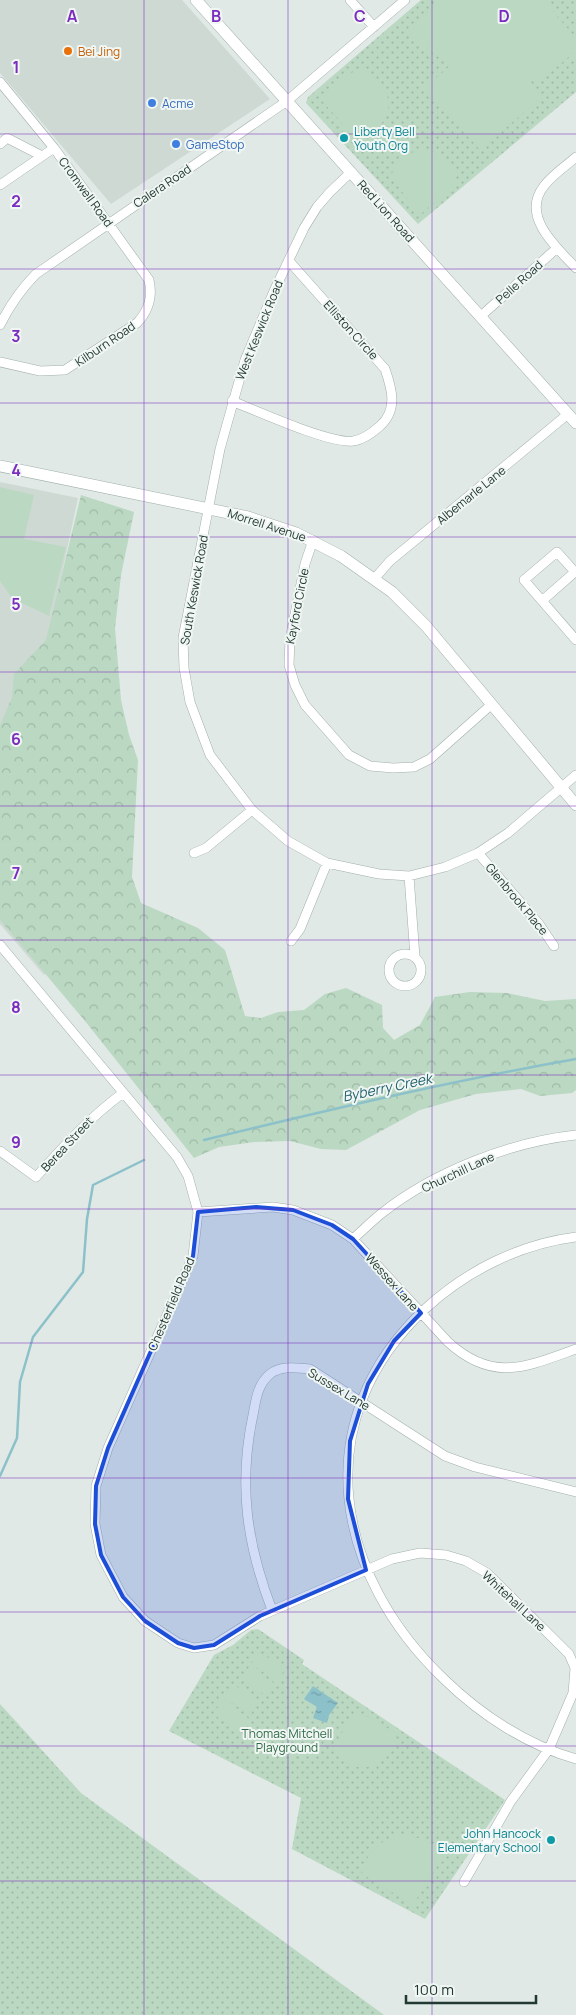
<svg xmlns="http://www.w3.org/2000/svg" width="576" height="2015" font-family="Manrope,sans-serif">
<style>
.built{fill:#ced9d4}
.grass{fill:url(#grass-dots)}
.forest{fill:url(#forest-crowns)}
.pitch{fill:#bad8c2}
.water{fill:url(#water-ripples)}
.lines{fill:none;stroke-linecap:round;stroke-linejoin:round}
.stream{stroke:#8cc1ca;stroke-width:2.5}
.minor-casing{stroke:#a3b0ac;stroke-width:10}
.tertiary-casing{stroke:#a3b0ac;stroke-width:12}
.minor{stroke:#fff;stroke-width:9}
.tertiary{stroke:#fff;stroke-width:11}
.marked{fill:#1d4ed8;fill-opacity:0.2;stroke:#1d4ed8;stroke-width:4;stroke-linejoin:round}
.grid{fill:none;stroke:#7b2cbf;stroke-width:1;stroke-opacity:0.55}
.food-dot{fill:#e8710a;stroke:#f0f6f3;stroke-width:2}
.shop-dot{fill:#3f7fe0;stroke:#f0f6f3;stroke-width:2}
.culture-dot{fill:#0f9aa8;stroke:#f0f6f3;stroke-width:2}
.labels{text-anchor:middle;dominant-baseline:central;stroke-width:4;stroke-linejoin:round;paint-order:stroke}
.food-label{font-size:12px;fill:#c56008;stroke:#f0f6f3;text-anchor:start}
.shop-label{font-size:12px;fill:#366cbe;stroke:#f0f6f3;text-anchor:start}
.culture-label{font-size:12px;fill:#0d838f;stroke:#f0f6f3;text-anchor:start}
.street-label{font-size:12px;fill:#223832;stroke:#f0f6f3}
.park-label{font-size:12px;fill:#306a46;stroke:#f0f6f3}
.water-label{font-size:14px;font-style:italic;fill:#22616d;stroke:#f0f6f3}
.grid-label{font-size:16px;text-anchor:middle;font-weight:bold;fill:#7b2cbf;stroke:#f0f6f3;stroke-width:4;stroke-linejoin:round;paint-order:stroke}
</style>
<defs>
<pattern id="grass-dots" width="8" height="8" patternUnits="userSpaceOnUse" patternTransform="scale(1.25)"><rect width="8" height="8" fill="#bad8c2"/><path d="M2 2h.1M6 6h.1" fill="none" stroke="#a0baa7" stroke-width="1.8" stroke-linecap="round"/></pattern>
<pattern id="forest-crowns" width="20" height="18" patternUnits="userSpaceOnUse" patternTransform="scale(1.25)"><rect width="20" height="18" fill="#bad8c2"/><path d="M2 6a3 3 0 1 1 6 0M12 15a3 3 0 1 1 6 0" fill="none" stroke="#a0baa7"/></pattern>
<pattern id="water-ripples" width="26" height="14" patternUnits="userSpaceOnUse" patternTransform="scale(1.25)"><rect width="26" height="14" fill="#8cc1ca"/><path d="M2 4q2-2 4 0t4 0M15 11q2-2 4 0t4 0" fill="none" stroke="#729ea5"/></pattern>
</defs>
<rect width="100%" height="100%" fill="#e0e9e5"/>
<path class="built" d="M0,0H182L270,99L111,204L0,73Z
M0,482L78,498L51,624L81,946L44,975L0,924Z"/>
<path class="grass" d="M421,0H576V92L418,224L306,103L308,97Z
M258,1629L304,1660L302,1664L505,1800L425,1919L292,1849L301,1798L169,1731L214,1655L233,1645L251,1630Z
M0,1704L81,1793L384,2015H0Z"/>
<path class="forest" d="M81,495L134,512L121,575L115,628L121,700L129,735L138,760L132,877L141,903L198,928L225,950L245,1016L261,1018L278,1012L304,1010L325,994L346,988L382,1005L383,1028L394,1040L420,1025L435,997L470,992L507,993L545,1001L576,999V1090L572,1093L540,1096L521,1089L476,1094L420,1110L346,1150L321,1149L290,1141L254,1142L219,1147L194,1158L85,1021L0,920V726L12,697L14,674L46,640Z"/>
<path class="pitch" d="M442,0H543L576,38V51L541,80L529,79L542,97L480,150L425,88L452,64C433,56 421,44 407,29Z
M357,69C400,77 398,132 355,138L322,101V95Z
M427,150C444,154 455,165 457,182L422,213H418L391,177C396,159 409,150 427,150Z
M0,487L34,495L24,539L66,547L49,616L12,598L0,581Z
M259,1652L285,1669L277,1681L251,1664Z
M249,1667L275,1684L267,1696L241,1679Z
M233,1684L259,1702L250,1715L224,1698Z
M223,1700L248,1718L239,1731L213,1714Z
M356,1710L396,1733C394,1770 351,1780 332,1749Z
M397,1836C416,1834 431,1841 443,1856L413,1905L362,1874C365,1855 377,1842 397,1836Z"/>
<path class="water" d="M313,1686L338,1703L329,1715L327,1723L313,1718L317,1707L304,1699Z"/>
<g class="lines">
<path class="stream" d="M204,1140C328,1110 451,1081 576,1059
M0,1476L17,1438L20,1382L33,1337L83,1272L87,1219L93,1185L144,1160"/>
<defs>
<path id="minor" d="M350,0L374,27
M0,82L54,148L149,280C153,297 149,310 137,323L65,370L40,371L0,362
M0,144L7,138L42,156
M576,157C566,166 552,175 544,186C520,216 557,248 576,268
M351,172L330,192L317,207L304,228L274,291L245,360L220,449L183,638L184,668L190,702L210,755L252,810L288,841L327,863L379,874L409,876L445,867L478,853L508,833L576,775
M0,185L54,148
M481,316L557,248
M0,325C10,305 20,290 36,274L287,101L405,0
M232,401C257,411 330,444 353,441C363,440 372,433 380,426C398,410 392,389 385,369L289,261
M313,540L305,564L290,639L289,665L295,685L305,705L349,755L370,766L393,768L414,767L430,759L492,704
M375,578L390,561L568,414
M543,600L575,572L557,552L524,580L576,640
M194,853L206,848L252,810
M478,853L539,924L554,946
M409,876L415,957
M291,941L300,929L327,863
M0,945L177,1157L188,1176L198,1212L193,1256L108,1448L96,1486L95,1524L101,1555L123,1597L145,1621L178,1643L194,1648L214,1645L260,1616L392,1559L420,1553L446,1555L466,1561L487,1573L569,1654L575,1668L573,1693L549,1749L511,1801L464,1882
M389 970a16 16 0 1 1 32 0a16 16 0 1 1-32 0Z
M0,1151L36,1177C64,1146 89,1118 123,1093
M198,1212L273,1207L293,1210L332,1225L353,1239L448,1342C493,1383 526,1367 576,1349
M576,1237C520,1244 466,1271 425,1309C306,1420 334,1575 445,1680C481,1715 527,1745 576,1759
M353,1239C363,1230 372,1221 382,1213C434,1172 510,1142 576,1135
M272,1610C247,1545 238,1485 253,1415C256,1400 257,1385 270,1374C281,1365 297,1368 310,1369L445,1456L475,1467L576,1492"/>
<path id="tertiary" d="M196,0L576,423
M0,466L248,517L296,533L341,556L392,592L426,626L576,805"/>
</defs>
<use href="#minor" class="minor-casing"/>
<use href="#tertiary" class="tertiary-casing"/>
<use href="#minor" class="minor"/>
<use href="#tertiary" class="tertiary"/>
</g>
<path class="marked" d="M256,1207L293,1210L332,1225L353,1239L421,1313L394,1341L368,1384L350,1441L348,1499L366,1570L260,1616L214,1645L194,1648L178,1643L145,1621L123,1597L101,1555L95,1524L96,1486L108,1448L193,1256L198,1212Z"/>
<path class="grid" d="M144,0V2015M288,0V2015M432,0V2015M0,134H576M0,269H576M0,403H576M0,537H576M0,672H576M0,806H576M0,940H576M0,1075H576M0,1209H576M0,1343H576M0,1478H576M0,1612H576M0,1746H576M0,1881H576"/>
<circle class="food-dot" cx="68" cy="51" r="5"/>
<g class="shop-dot">
<circle cx="152" cy="103" r="5"/>
<circle cx="176" cy="144" r="5"/>
</g>
<g class="culture-dot">
<circle cx="344" cy="138" r="5"/>
<circle cx="551" cy="1840" r="5"/>
</g>
<g class="labels">
<g class="food-label">
<text x="78" y="51">Bei Jing</text>
</g>
<g class="shop-label">
<text x="162" y="103">Acme</text>
<text x="186" y="144">GameStop</text>
</g>
<g class="culture-label">
<text x="354" y="131">Liberty Bell<tspan x="354" dy="14">Youth Org</tspan></text>
<text x="541" y="1833" text-anchor="end">John Hancock<tspan x="541" dy="14">Elementary School</tspan></text>
</g>
<g class="street-label">
<text transform="translate(162 186) rotate(-34)">Calera Road</text>
<text transform="translate(86 192) rotate(54)">Cromwell Road</text>
<text transform="translate(386 211) rotate(48)">Red Lion Road</text>
<text transform="translate(519 282) rotate(-42)">Pelle Road</text>
<text transform="translate(259 330) rotate(-68)">West Keswick Road</text>
<text transform="translate(351 330) rotate(48)">Elliston Circle</text>
<text transform="translate(105 344) rotate(-34)">Kilburn Road</text>
<text transform="translate(471 495) rotate(-39)">Albemarle Lane</text>
<text transform="translate(267 525) rotate(18)">Morrell Avenue</text>
<text transform="translate(194 590) rotate(-80)">South Keswick Road</text>
<text transform="translate(297 606) rotate(-79)">Kayford Circle</text>
<text transform="translate(517 899) rotate(50)">Glenbrook Place</text>
<text transform="translate(67 1144) rotate(-47)">Berea Street</text>
<text transform="translate(458 1172) rotate(-25)">Churchill Lane</text>
<text transform="translate(392 1282) rotate(48)">Wessex Lane</text>
<text transform="translate(171 1304) rotate(-67)">Chesterfield Road</text>
<text transform="translate(339 1389) rotate(31)">Sussex Lane</text>
<text transform="translate(514 1601) rotate(43)">Whitehall Lane</text>
</g>
<g class="park-label">
<text x="287" y="1733">Thomas Mitchell<tspan x="287" dy="14">Playground</tspan></text>
</g>
<g class="water-label">
<text transform="translate(387 1087) rotate(-12)">Byberry Creek</text>
</g>
</g>
<g class="grid-label">
<text x="72" y="22">A</text>
<text x="216" y="22">B</text>
<text x="360" y="22">C</text>
<text x="504" y="22">D</text>
<text x="16" y="73">1</text>
<text x="16" y="207">2</text>
<text x="16" y="342">3</text>
<text x="16" y="476">4</text>
<text x="16" y="610">5</text>
<text x="16" y="745">6</text>
<text x="16" y="879">7</text>
<text x="16" y="1013">8</text>
<text x="16" y="1148">9</text>
</g>
<path d="M406 1995v8h130v-8" fill="none" stroke="#223832" stroke-width="2.5"/>
<text x="414" y="1995" font-size="15" fill="#223832" stroke="#f0f6f3" stroke-width="4" paint-order="stroke">100 m</text>
</svg>
